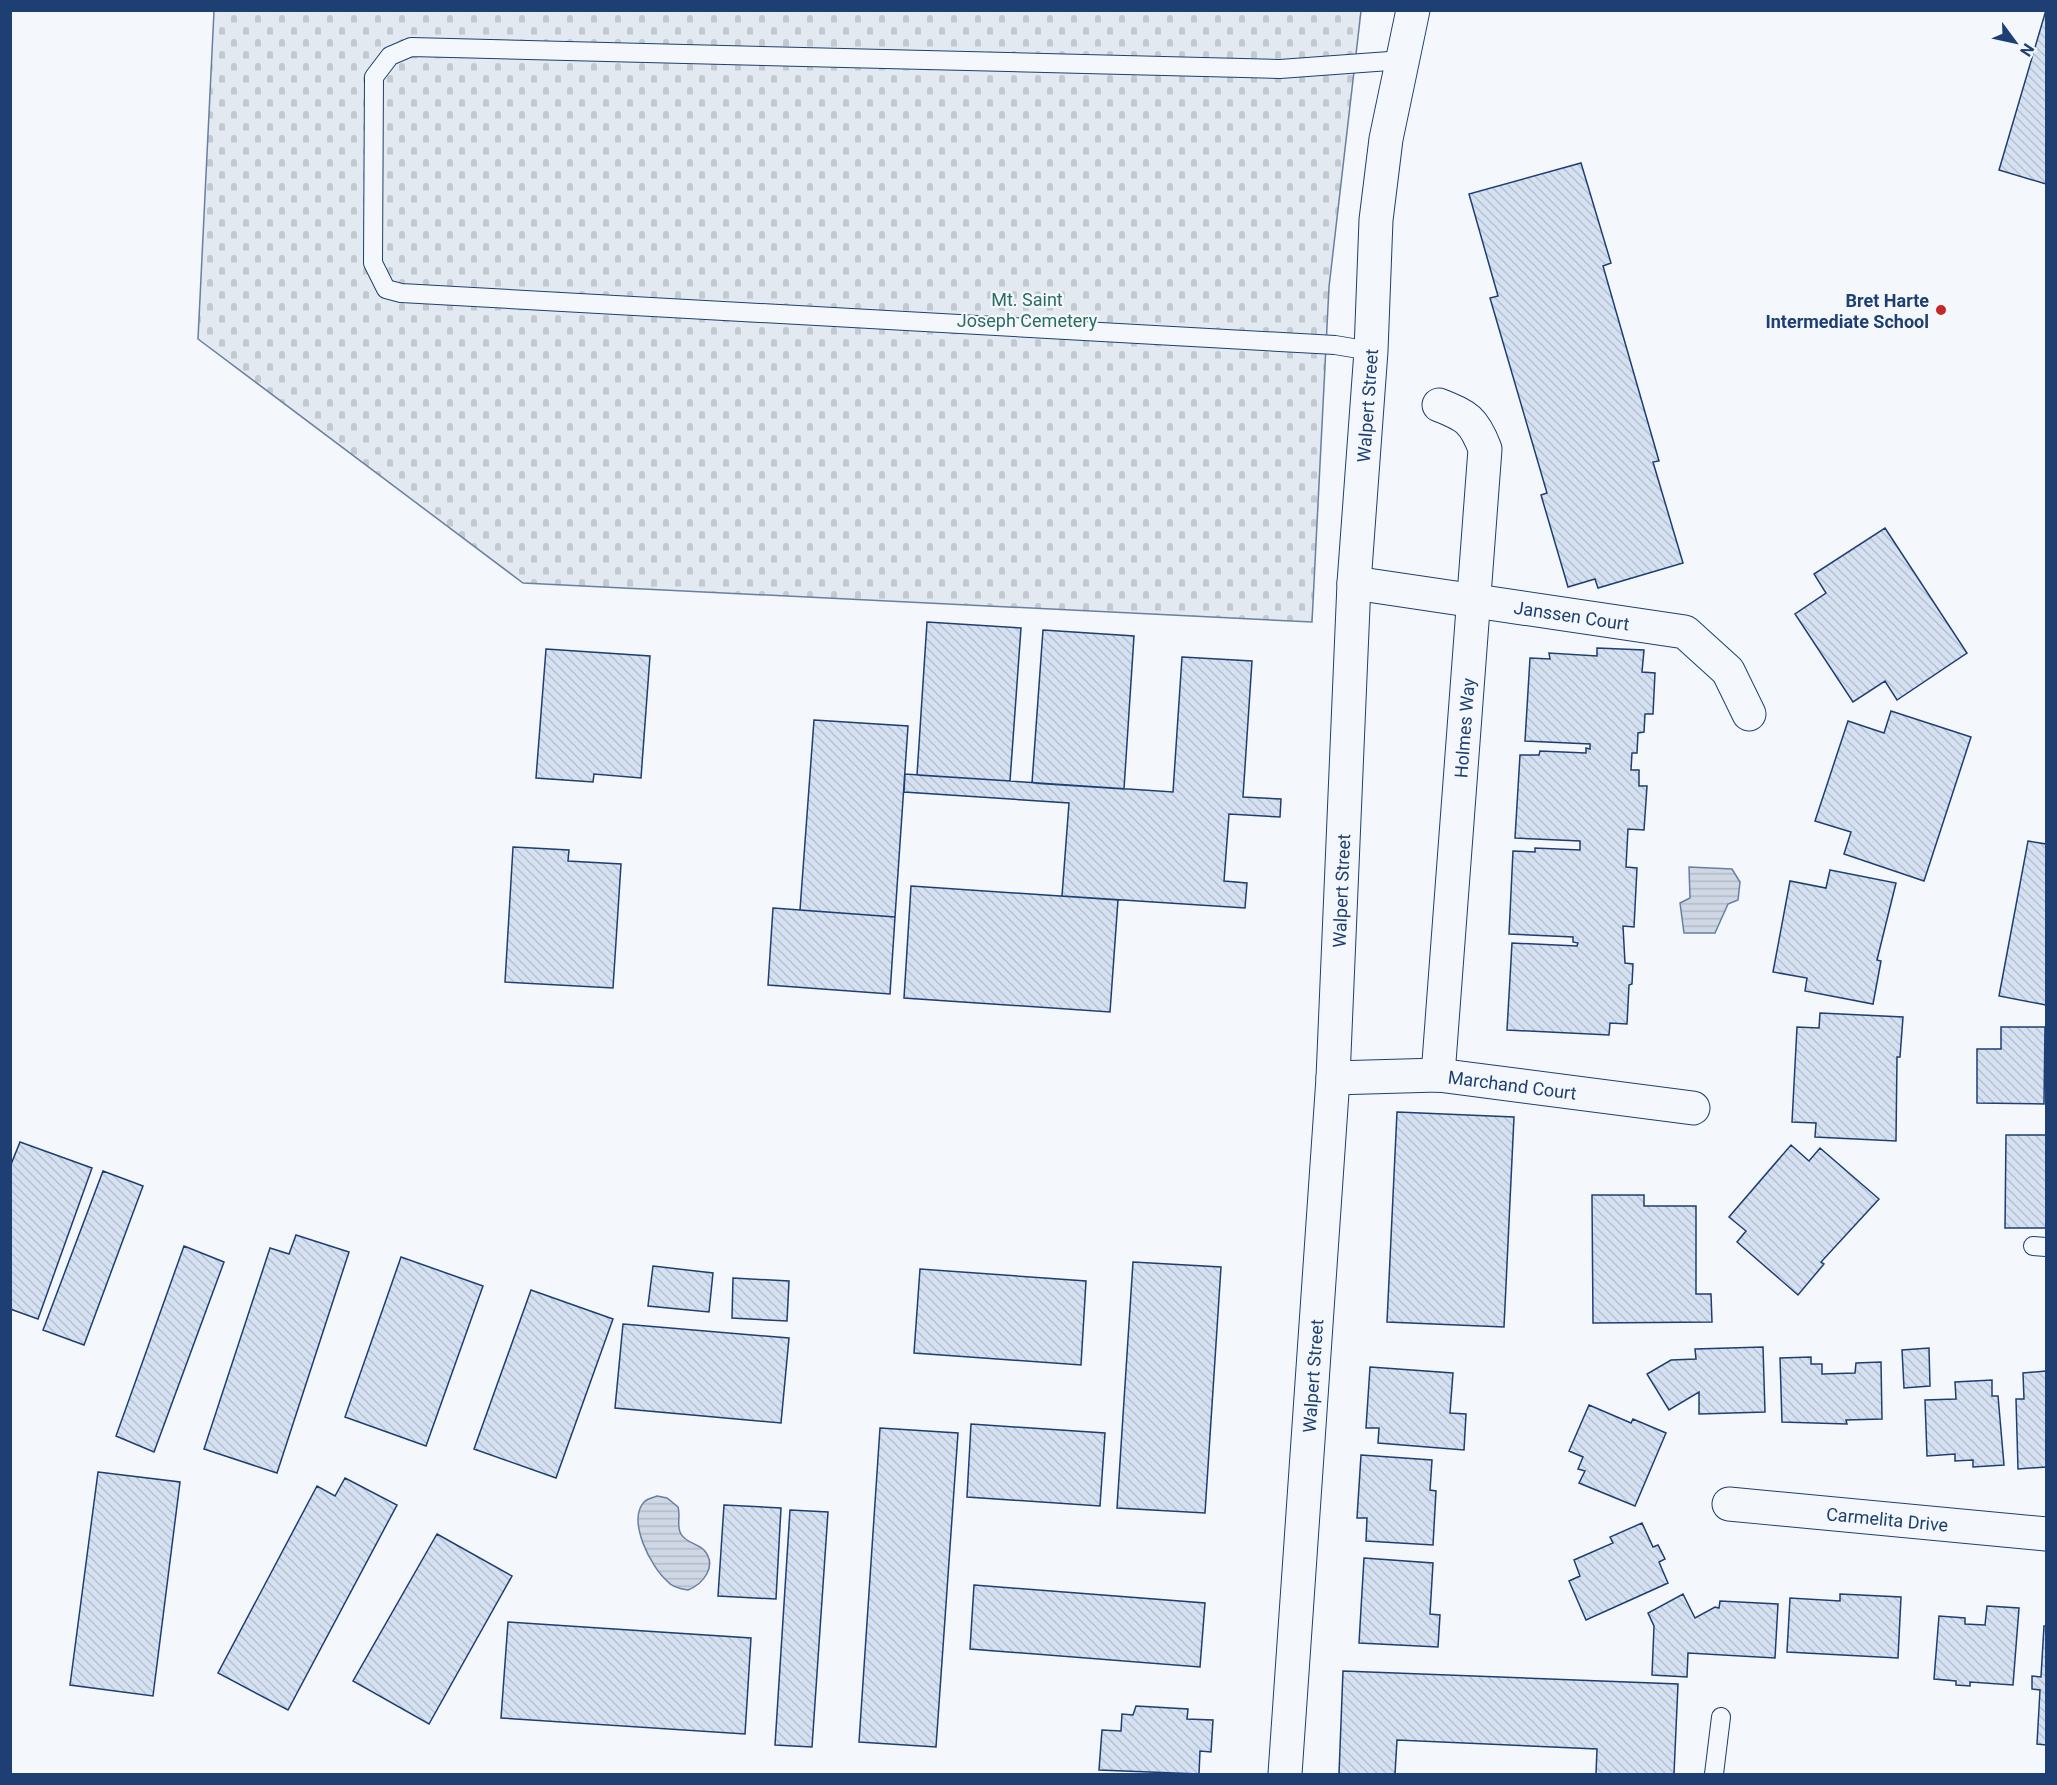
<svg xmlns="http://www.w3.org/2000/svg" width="2057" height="1785" font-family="Roboto,sans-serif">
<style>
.cemetery{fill:url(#cemetery-stones);stroke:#687fa3;stroke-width:1.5}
.water{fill:url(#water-rules);stroke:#687fa3;stroke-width:1.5}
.building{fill:url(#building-back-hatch);stroke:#1d3f73;stroke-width:1.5}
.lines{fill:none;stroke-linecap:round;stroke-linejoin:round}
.service-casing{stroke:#1d3f73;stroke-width:20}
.minor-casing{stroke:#1d3f73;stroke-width:35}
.service{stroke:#f4f7fb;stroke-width:18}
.minor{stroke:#f4f7fb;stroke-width:33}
.poi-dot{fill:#c62828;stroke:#f4f7fb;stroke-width:2}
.labels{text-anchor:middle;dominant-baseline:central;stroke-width:4.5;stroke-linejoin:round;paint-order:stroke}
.park-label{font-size:18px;fill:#2c6c60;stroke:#f4f7fb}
.poi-label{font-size:18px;font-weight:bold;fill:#1d3f73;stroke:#f4f7fb;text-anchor:end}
.street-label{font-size:18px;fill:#1d3f73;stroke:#f4f7fb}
</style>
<defs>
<pattern id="cemetery-stones" width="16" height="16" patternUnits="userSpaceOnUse" patternTransform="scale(1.5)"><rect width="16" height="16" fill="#e3e9f0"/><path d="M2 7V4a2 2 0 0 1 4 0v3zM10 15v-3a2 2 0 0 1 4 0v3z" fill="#c2c9d1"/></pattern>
<pattern id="water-rules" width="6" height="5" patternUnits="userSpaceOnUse" patternTransform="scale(1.5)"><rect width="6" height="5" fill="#cfd7e4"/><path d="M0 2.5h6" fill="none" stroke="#b1bac7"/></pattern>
<pattern id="building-back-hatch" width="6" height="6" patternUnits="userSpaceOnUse" patternTransform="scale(1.5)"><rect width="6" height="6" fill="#d5e0f0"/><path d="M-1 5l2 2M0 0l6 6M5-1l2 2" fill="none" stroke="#b6c1d1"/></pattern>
</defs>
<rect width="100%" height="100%" fill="#f4f7fb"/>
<path class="cemetery" d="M214,11H1361L1329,287L1312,622L523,583L198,339Z"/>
<path class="water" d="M1689,867L1732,869L1740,882L1738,900L1728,904L1715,933H1684L1680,903L1690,898Z
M657,1496L667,1498L678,1507C681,1516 676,1526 681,1534C686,1543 697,1543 704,1550C718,1566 703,1584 688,1590C680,1589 672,1587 667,1581C651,1567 627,1521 644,1502C648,1498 652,1498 657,1496Z"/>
<path class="building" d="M2046,10V184L1999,170Z
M1581,163L1611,263L1603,266L1659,461L1653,462L1683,563L1598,588L1595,579L1568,587L1541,495L1547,493L1490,298L1498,296L1469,194Z
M1885,528L1967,653L1897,700L1885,681L1853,702L1795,614L1826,593L1814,574Z
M927,622L1021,628L1010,781L917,775Z
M1043,630L1134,636L1124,789L1032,783Z
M1597,648L1644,650L1642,672L1655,673L1653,714H1645L1644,732L1638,733L1637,753H1632L1631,770H1639V786H1647L1644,830L1628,829L1626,867L1637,868L1634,927L1623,926L1625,963L1633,964L1632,984L1629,985L1627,1024L1610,1023L1609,1035L1507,1030L1512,943L1577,946L1578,943L1573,942V937L1509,934L1513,851L1535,852V848L1580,850V841L1515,838L1520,755H1539L1540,751L1586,753V748L1590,749V744L1525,741L1530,658L1550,659L1549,653L1597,656Z
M546,649L650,656L641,778L594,774L593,782L536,778Z
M1182,657L1252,661L1243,797L1281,799L1280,817L1229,814L1224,881L1247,883L1245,908L1062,896L1069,803L904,792L905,774L1173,792Z
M1891,711L1971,737L1924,881L1844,854L1851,832L1815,821L1848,721L1884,733Z
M814,720L908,726L895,917L800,910Z
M2028,841L2046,844V1005L1999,996Z
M513,847L569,850L568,861L621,864L613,988L505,982Z
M1830,870L1896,883L1877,960L1881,961L1873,1004L1805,991L1807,978L1773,972L1790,881L1826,888Z
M911,886L1118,900L1110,1012L904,998Z
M773,908L895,917L890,994L768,985Z
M1820,1013L1903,1017L1900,1057H1897L1896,1141L1815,1137L1816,1123L1792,1122L1797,1027L1819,1028Z
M2001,1027H2045L2044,1104L1977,1103V1049H2001Z
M1397,1112L1514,1117L1504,1327L1387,1322Z
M2006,1135H2046V1228H2005Z
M20,1142L92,1168L38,1319L10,1309V1167Z
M1791,1145L1809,1161L1820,1148L1879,1199L1821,1262L1824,1264L1798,1295L1737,1242L1746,1231L1729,1217Z
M103,1171L143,1186L84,1345L43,1330Z
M1592,1195H1644V1206H1696V1294H1711L1712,1322L1593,1323Z
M296,1235L349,1252L277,1473L204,1449L270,1248L289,1254Z
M184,1246L224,1262L154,1452L116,1436Z
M401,1257L483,1286L426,1446L345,1417Z
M1133,1262L1221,1267L1205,1513L1117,1508Z
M653,1266L713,1273L709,1312L648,1306Z
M920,1269L1086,1281L1081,1365L914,1353Z
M733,1278L789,1281L787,1321L732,1318Z
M531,1290L613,1319L556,1478L474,1449Z
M623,1324L789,1338L781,1423L615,1408Z
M1763,1347L1765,1412L1699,1414V1392L1669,1410L1647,1374L1671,1360L1696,1359L1695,1349Z
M1929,1348L1930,1386L1904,1388L1902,1350Z
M1811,1357V1364H1822V1374L1855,1373L1856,1363L1881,1362L1882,1419L1846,1420L1847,1424L1782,1422L1780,1358Z
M1370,1367L1453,1373L1450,1413L1466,1414L1464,1450L1378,1443L1379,1428H1366Z
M2046,1371V1467L2018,1469L2016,1399H2024L2023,1373Z
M1992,1380V1396H1998L2004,1465L1973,1467V1460L1955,1461V1454L1927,1456L1925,1400L1956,1399L1955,1382Z
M1589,1405L1631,1423L1633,1419L1666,1433L1635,1506L1579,1483L1585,1471L1578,1469L1583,1457L1569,1451Z
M971,1424L1105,1433L1100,1506L967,1497Z
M880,1428L958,1433L936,1747L859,1742Z
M1361,1455L1432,1460L1430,1490L1436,1491L1433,1545L1366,1541L1367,1518H1357Z
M98,1472L180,1482L153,1696L70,1685Z
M345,1478L397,1505L288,1710L218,1673L317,1486L335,1496Z
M724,1505L781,1508L776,1599L718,1596Z
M790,1510L828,1512L812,1747L775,1745Z
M1642,1523L1653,1547L1658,1545L1665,1559L1659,1562L1668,1583L1586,1620L1569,1581L1580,1576L1574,1560L1613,1543L1610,1537Z
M437,1534L512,1576L429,1724L353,1681Z
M1364,1558L1433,1563L1430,1614L1440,1615L1438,1647L1359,1643Z
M974,1585L1205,1603L1200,1667L970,1649Z
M1683,1594L1695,1618L1715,1607L1719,1608L1720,1601L1778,1604L1775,1658L1688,1653L1687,1677L1652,1675L1654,1626L1648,1613Z
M1840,1594L1901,1597L1898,1658L1787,1652L1790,1598L1840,1601Z
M1987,1606L2019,1608L2013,1685L1970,1682V1686L1956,1685V1681L1934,1679L1939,1616L1965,1618V1624L1985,1625Z
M508,1622L751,1638L745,1734L501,1718Z
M2044,1626H2046V1745L2037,1744L2040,1690L2032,1689V1676L2041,1677Z
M1343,1671L1678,1684L1674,1774H1596L1597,1749L1397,1740L1395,1774H1339Z
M1136,1706L1188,1709L1187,1719L1213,1720L1211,1752L1200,1751L1199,1774L1099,1770L1102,1730L1121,1731L1122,1714L1133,1715Z"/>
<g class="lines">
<defs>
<path id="service" d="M1371,351L1335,345L401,293L386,289L373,263L374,77L390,56L411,47L1280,69L1403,60
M2033,1246L2046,1247
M1714,1774L1721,1717"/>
<g id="minor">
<path id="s1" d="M1354,583L1685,632L1728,671L1749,714"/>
<path id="s2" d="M1438,1075L1485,449C1474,420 1467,416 1439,405"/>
<path id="s3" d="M1333,1078L1438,1075L1693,1108"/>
<path id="s4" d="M1729,1504L2046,1534"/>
<path id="s5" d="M1285,1774L1333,1078L1354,583L1371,351L1376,220L1386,139L1413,10"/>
</g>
</defs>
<use href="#service" class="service-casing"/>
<use href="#minor" class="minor-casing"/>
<use href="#service" class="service"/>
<use href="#minor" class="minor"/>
</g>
<circle class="poi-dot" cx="1941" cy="310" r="6"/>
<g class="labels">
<g class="park-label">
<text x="1027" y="299">Mt. Saint<tspan x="1027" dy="21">Joseph Cemetery</tspan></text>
</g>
<g class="poi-label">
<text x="1929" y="300">Bret Harte<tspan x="1929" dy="21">Intermediate School</tspan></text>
</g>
<g class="street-label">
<text stroke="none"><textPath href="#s5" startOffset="1371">Walpert Street</textPath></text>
<text stroke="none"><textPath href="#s1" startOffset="220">Janssen Court</textPath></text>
<text stroke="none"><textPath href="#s2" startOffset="348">Holmes Way</textPath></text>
<text stroke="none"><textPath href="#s5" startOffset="885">Walpert Street</textPath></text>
<text stroke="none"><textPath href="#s3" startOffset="180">Marchand Court</textPath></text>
<text stroke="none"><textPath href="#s5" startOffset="399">Walpert Street</textPath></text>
<text stroke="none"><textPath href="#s4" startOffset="159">Carmelita Drive</textPath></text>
</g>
</g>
<rect width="2057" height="1785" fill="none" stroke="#1d3f73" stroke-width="24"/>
<g transform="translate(2015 42) rotate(123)" stroke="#f4f7fb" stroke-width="4.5" paint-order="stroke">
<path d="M0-4.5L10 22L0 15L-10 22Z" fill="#1d3f73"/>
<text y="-9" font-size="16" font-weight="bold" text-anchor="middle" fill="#1d3f73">N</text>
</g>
</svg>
